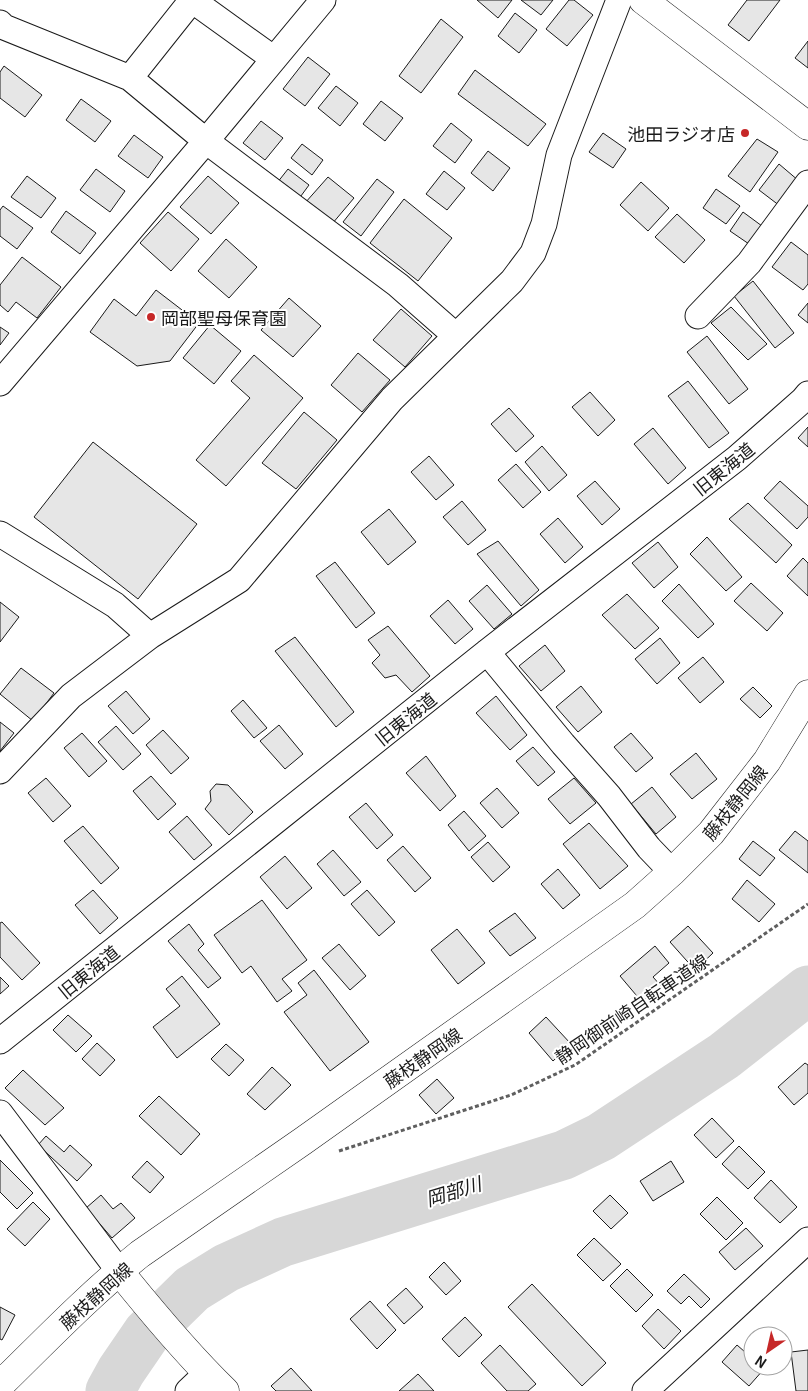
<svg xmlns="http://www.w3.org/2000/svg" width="808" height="1391" font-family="Georgia,'Noto Sans JP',serif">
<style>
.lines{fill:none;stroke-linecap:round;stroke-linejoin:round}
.river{stroke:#d7d7d7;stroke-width:49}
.building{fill:#e6e6e6;stroke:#1a1a1a}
.minor-casing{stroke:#1a1a1a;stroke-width:27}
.tertiary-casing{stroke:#1a1a1a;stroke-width:29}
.secondary-casing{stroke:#1a1a1a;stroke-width:29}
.path{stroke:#5f5f5f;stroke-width:3;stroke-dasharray:4 2.5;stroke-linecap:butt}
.minor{stroke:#fff;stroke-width:25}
.tertiary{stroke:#fff;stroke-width:28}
.secondary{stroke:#fff;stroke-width:28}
.poi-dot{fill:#c62828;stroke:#fff;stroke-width:2}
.labels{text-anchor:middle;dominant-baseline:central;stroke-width:4;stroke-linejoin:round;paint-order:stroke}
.poi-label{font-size:18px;fill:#1a1a1a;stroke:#fff;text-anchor:end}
.street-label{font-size:18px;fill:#1a1a1a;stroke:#fff}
.water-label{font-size:19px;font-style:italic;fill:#1a1a1a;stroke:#fff}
</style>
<rect width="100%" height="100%" fill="#fff"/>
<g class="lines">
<path class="river" d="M110,1391L121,1371L147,1333L192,1289L226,1268L283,1242L564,1155L601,1137L724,1056L808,990"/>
</g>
<path class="building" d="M477,0H512L498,18Z
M521,0H553L541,15Z
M569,0H574L593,15L567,46L546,29Z
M747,0H780L749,41L728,25Z
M515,13L537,30L519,53L498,36Z
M441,19L463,37L421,93L399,76Z
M808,41V68L795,58Z
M308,57L330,74L305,106L283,89Z
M4,66L42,95L25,117L0,98V72Z
M475,70L546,124L528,146L458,94Z
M336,86L358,103L340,126L318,108Z
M81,99L111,121L95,142L66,120Z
M381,101L403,118L385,141L363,124Z
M261,121L283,138L265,160L243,143Z
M451,123L472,140L455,163L433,146Z
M603,133L626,149L613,168L589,152Z
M134,135L163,157L148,178L118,156Z
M757,139L778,152L750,192L728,176Z
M302,144L323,160L312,175L291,158Z
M488,151L510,168L493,191L471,173Z
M779,164L799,181L780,206L759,190Z
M96,169L125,191L110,212L80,190Z
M288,169L309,185L298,200L277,183Z
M444,171L465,188L447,210L426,194Z
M27,176L56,198L41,218L11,197Z
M208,176L239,203L211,234L180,207Z
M328,177L354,198L332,224L305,203Z
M377,179L394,192L361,236L343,222Z
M641,182L669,208L648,231L620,205Z
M716,189L740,206L726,224L703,208Z
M404,199L452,238L418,281L370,243Z
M3,206L33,228L17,249L0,236V210Z
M66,211L96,233L80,254L51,232Z
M168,212L199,239L171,271L140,243Z
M743,212L762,226L749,244L730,231Z
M677,214L705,240L684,263L655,237Z
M226,239L257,267L229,298L198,271Z
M791,242L808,255V284L803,290L772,267Z
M22,257L61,287L37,318L16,302L8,312L0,305V285Z
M753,281L794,333L775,348L734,296Z
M156,290L199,323L170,361L137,366L90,332L114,299L136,316Z
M289,298L321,326L293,357L261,330Z
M808,303V323L798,315Z
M731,307L767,344L748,360L711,323Z
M401,309L432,336L405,367L373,340Z
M210,325L241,351L214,384L183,358Z
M0,327L9,333L0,345Z
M707,336L748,389L729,404L687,352Z
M358,353L390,380L362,412L331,385Z
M254,355L303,398L226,486L196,460L250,398L231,381Z
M688,381L729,433L709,448L668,396Z
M590,392L615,420L598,436L572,407Z
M509,408L534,436L516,452L491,424Z
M304,412L337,440L296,489L262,463Z
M808,427V447L798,438Z
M653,428L686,468L668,484L634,444Z
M93,442L197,524L138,599L34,517Z
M542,446L567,475L549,491L525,462Z
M429,456L454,485L436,500L411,472Z
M516,464L541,492L523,508L498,480Z
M595,481L620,509L602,525L577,496Z
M780,481L808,506V517L797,529L764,498Z
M462,501L486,530L468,545L443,517Z
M748,503L792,545L776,563L729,519Z
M389,509L416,542L388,565L361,532Z
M558,518L583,547L565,563L540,534Z
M707,537L742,577L726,591L690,554Z
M498,541L539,590L521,606L477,554Z
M658,542L678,567L654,588L632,563Z
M803,558L808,563V596L787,576Z
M335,562L375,613L356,628L316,576Z
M751,583L783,613L767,631L734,601Z
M679,584L714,624L698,638L662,601Z
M487,585L512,614L494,629L469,601Z
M627,594L659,628L635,649L602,615Z
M448,600L473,629L455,644L430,616Z
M0,602L19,617L0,642Z
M388,626L430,676L412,692L396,675L385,678L372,663L380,655L368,640Z
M295,637L354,712L336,727L275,651Z
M660,638L680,663L657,684L635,659Z
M545,645L565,671L541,691L519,666Z
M703,657L724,682L700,703L678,678Z
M21,668L54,693L33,721L0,694Z
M581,686L602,712L578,732L556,707Z
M753,687L772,706L760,718L740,699Z
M126,691L150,719L133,734L108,706Z
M496,696L527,735L510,750L476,713Z
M243,700L267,728L254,738L231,711Z
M0,722L14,733L0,751Z
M279,725L303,754L285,769L260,741Z
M116,726L141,754L123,770L98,742Z
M163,730L189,758L171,774L146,745Z
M82,733L107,761L89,777L64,748Z
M631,733L653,758L636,772L614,747Z
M533,747L555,772L538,786L516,761Z
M696,753L717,779L692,799L670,774Z
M426,756L456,796L440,811L406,773Z
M151,776L176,804L158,820L133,791Z
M46,778L71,806L53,822L28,793Z
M574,778L596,803L570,824L548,799Z
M216,784L228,785L253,812L229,835L205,809L211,801L210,791Z
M652,787L676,817L656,834L631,804Z
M497,788L519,813L502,828L480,803Z
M366,803L393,835L377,849L349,817Z
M464,811L486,836L469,851L448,825Z
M187,816L212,845L194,860L169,832Z
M589,823L628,866L600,889L563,844Z
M83,826L119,868L101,884L64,841Z
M795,831L808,841V873L779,850Z
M753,841L775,858L760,876L739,859Z
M488,842L510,867L493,882L471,857Z
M403,846L431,878L415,892L387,860Z
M333,850L361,882L344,896L317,864Z
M285,856L312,888L287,909L260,877Z
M558,869L580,895L563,909L541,884Z
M747,880L775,904L759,922L732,899Z
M93,890L118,918L100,934L75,905Z
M367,890L395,922L379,936L351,904Z
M262,900L307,960L282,979L292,991L277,1002L251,966L242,973L214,935Z
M515,913L536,938L510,956L489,931Z
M2,922L40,963L22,980L0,957V923Z
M189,924L204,944L198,950L221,978L208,988L168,941Z
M688,926L713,953L695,970L670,942Z
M457,929L485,963L458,984L431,950Z
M339,944L366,976L350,990L322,958Z
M655,946L669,963L653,977L661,986L642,1002L620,976Z
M314,970L369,1042L330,1071L284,1012L307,995L298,983Z
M182,976L220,1024L177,1058L153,1027L180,1006L166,989Z
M0,977L9,986L0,994Z
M68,1015L92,1036L76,1052L53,1030Z
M546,1017L571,1044L553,1061L529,1033Z
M97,1043L115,1060L100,1076L82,1059Z
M226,1044L244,1060L229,1076L211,1059Z
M805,1063L808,1065V1093L794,1105L778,1087Z
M272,1067L291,1085L265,1110L247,1094Z
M23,1070L64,1108L45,1125L5,1088Z
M437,1079L454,1098L436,1114L419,1095Z
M159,1096L200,1134L181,1155L139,1116Z
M712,1118L734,1141L716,1158L694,1135Z
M46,1136L64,1152L70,1145L92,1165L77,1181L38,1145Z
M739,1146L765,1172L748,1189L722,1164Z
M0,1160L33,1193L17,1209L0,1192Z
M147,1161L164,1177L150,1193L132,1177Z
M671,1161L684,1182L653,1201L640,1181Z
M771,1180L797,1207L780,1223L754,1198Z
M101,1195L113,1209L121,1203L135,1218L112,1238L86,1208Z
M610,1195L628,1213L611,1229L593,1211Z
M717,1197L743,1223L726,1240L700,1214Z
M33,1202L50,1219L25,1246L7,1229Z
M746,1228L763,1246L735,1270L719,1252Z
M594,1238L621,1264L603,1281L577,1255Z
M444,1262L461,1281L446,1295L429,1277Z
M627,1269L653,1295L636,1312L610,1286Z
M684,1274L710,1299L701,1308L689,1296L681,1304L667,1291Z
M532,1284L606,1363L582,1386L508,1307Z
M406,1288L423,1307L404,1324L387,1305Z
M370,1301L396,1330L377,1349L350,1319Z
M0,1307L15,1315L2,1340L0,1339Z
M658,1309L681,1331L664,1349L642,1326Z
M465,1317L482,1335L459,1357L442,1339Z
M500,1345L536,1384L528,1391H507L481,1363Z
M737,1345L753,1359V1366H761L764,1369L749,1386L722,1362Z
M808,1350V1391H796L791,1352Z
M291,1368L312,1391H276L271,1386Z
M418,1374L434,1391H399Z"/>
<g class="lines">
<defs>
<path id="minor" d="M0,23L4,27L130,78L206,141L398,285L456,336
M130,78L192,0L274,59
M698,316L749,263L808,183
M0,383L206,141L323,0
M0,534L115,605L150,636
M487,652L563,744L609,796L649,848L672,872
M0,771L71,696L150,636L239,580L392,399L512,281L533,253L544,224L559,155L619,0
M0,1041L487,652L737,458L803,400L808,394
M0,1113L119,1271
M188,1391L207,1373
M645,1391L808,1240"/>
<path id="tertiary" d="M643,0L808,126
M119,1271C152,1312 187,1354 225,1391"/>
<path id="secondary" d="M0,1385C46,1340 90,1294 140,1254L303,1141L635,905L672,872L711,833L767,761L808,694"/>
</defs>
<use href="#minor" class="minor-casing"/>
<use href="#tertiary" class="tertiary-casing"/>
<use href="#secondary" class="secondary-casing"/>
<path class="path" d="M339,1151L511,1095L575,1065L808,904"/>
<use href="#minor" class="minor"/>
<use href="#tertiary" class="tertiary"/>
<use href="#secondary" class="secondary"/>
</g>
<g class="poi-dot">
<circle cx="745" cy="133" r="5"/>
<circle cx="151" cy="317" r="5"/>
</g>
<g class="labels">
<g class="poi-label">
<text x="735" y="133">池田ラジオ店</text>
<text x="161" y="317" text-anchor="start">岡部聖母保育園</text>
</g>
<g class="street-label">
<text transform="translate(723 468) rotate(-39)">旧東海道</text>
<text transform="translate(405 718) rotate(-39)">旧東海道</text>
<text transform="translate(734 802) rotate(-51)">藤枝静岡線</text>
<text transform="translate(88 971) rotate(-39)">旧東海道</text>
<text transform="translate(631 1008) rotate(-34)">静岡御前崎自転車道線</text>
<text transform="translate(422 1057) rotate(-35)">藤枝静岡線</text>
<text transform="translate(95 1295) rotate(-42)">藤枝静岡線</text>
</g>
<g class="water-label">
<text transform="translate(453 1190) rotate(-17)">岡部川</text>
</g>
</g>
<g transform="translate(768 1351) rotate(214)"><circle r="24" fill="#ffffff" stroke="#a3a3a3"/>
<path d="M0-4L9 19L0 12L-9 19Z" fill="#c62828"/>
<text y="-8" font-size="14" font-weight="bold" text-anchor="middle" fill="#1a1a1a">N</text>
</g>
</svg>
